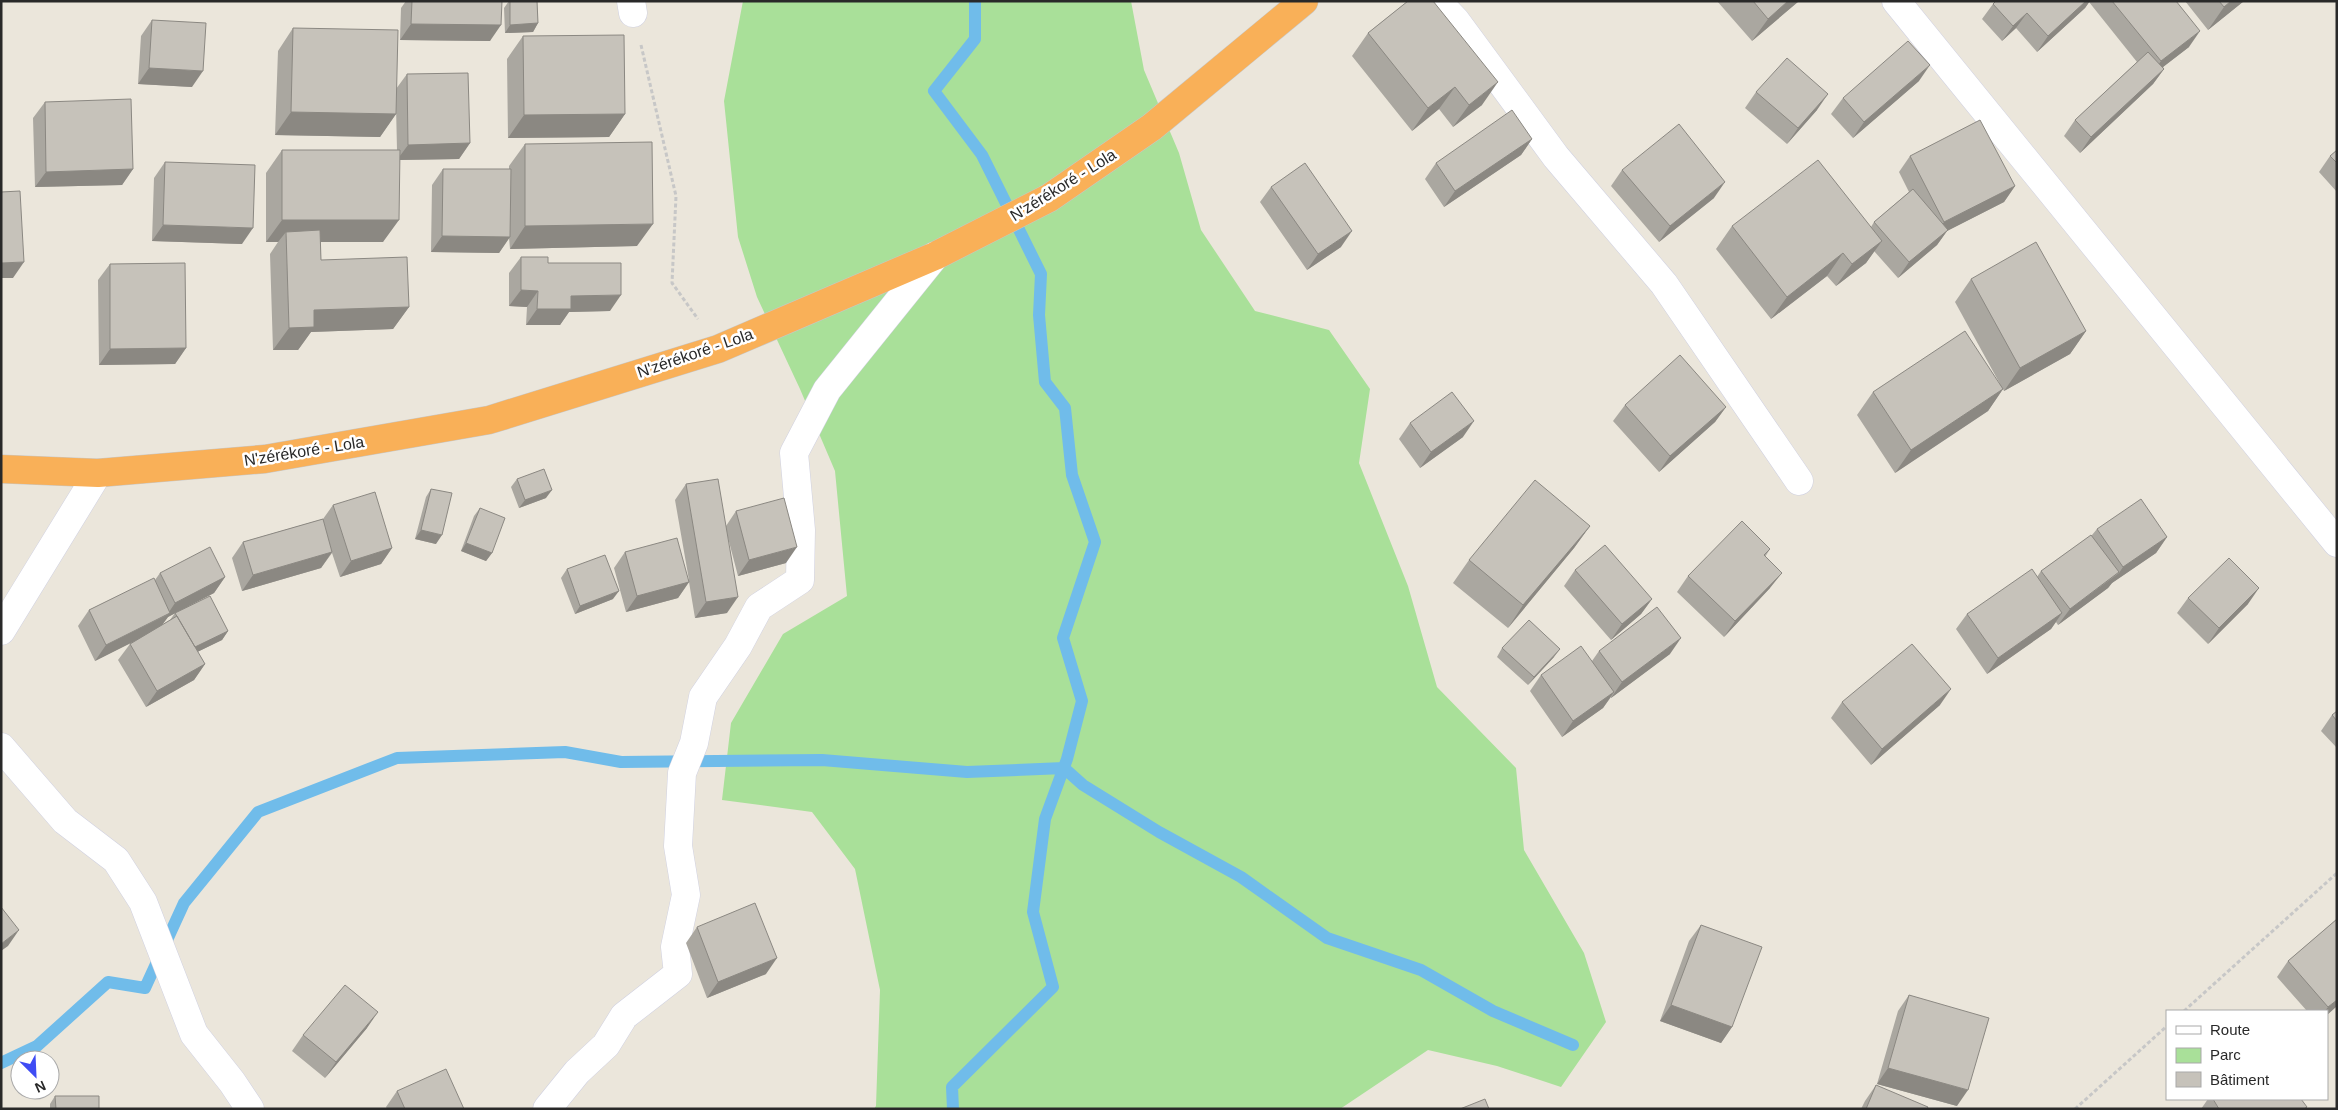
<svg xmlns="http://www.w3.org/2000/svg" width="2338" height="1110" font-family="Helvetica,sans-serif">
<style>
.green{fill:#a9e099}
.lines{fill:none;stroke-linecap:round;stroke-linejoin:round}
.stream{stroke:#70bcea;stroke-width:12}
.minor-casing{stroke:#d0d1e1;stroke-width:29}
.highway-casing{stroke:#c7c7c7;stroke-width:29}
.path{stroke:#c7c7c7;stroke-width:3;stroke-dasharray:4 2.5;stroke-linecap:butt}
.minor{stroke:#fff;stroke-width:28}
.highway{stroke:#f9b058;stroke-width:28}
.wall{fill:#aaa7a0;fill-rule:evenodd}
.shaded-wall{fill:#8b8882}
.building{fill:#c6c2ba;stroke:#8b8882}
.labels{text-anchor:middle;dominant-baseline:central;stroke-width:5;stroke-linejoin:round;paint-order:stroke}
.street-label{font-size:16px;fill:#292929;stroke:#fff}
</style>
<rect width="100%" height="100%" fill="#ebe6db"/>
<path class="green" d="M743,1H1131L1144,70L1179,153L1201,230L1255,311L1329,330L1370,389L1359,463L1408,586L1437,687L1516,768L1524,850L1584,953L1606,1022L1561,1087L1497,1066L1428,1050L1340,1109H874L876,1106L880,990L855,869L812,812L722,800L731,723L783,634L847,596L835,471L800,389L757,297L738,237L724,101Z"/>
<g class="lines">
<path class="stream" d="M1,1063L37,1046L108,982L145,988L184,903L258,812L397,758L565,752L621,762L822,760L967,772L1064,768L1083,785L1159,832L1241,877L1327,938L1421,970L1493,1011L1573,1045
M953,1109L952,1087L1053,987L1033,912L1045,819L1067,759L1082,701L1063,638L1095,542L1072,475L1065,408L1045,382L1039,315L1041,274L982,155L934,91L975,39V1"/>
<defs>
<path id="minor" d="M631,1L633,13
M1437,1L1456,21L1556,157L1664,284L1799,481
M1896,1L2337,543
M1,631L98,473
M1,747L65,821L116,860L143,902L194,1034L232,1082L250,1109
M547,1109L577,1072L606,1045L624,1016L678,974L675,947L686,895L678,846L682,773L694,743L703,697L738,646L759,607L800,580L801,530L794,453L827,390L935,256"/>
<path id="highway" d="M1,469L98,473L265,459L489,420L718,349L935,256L1049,198L1152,127L1304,1"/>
</defs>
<use href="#minor" class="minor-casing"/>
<use href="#highway" class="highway-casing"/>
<path class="path" d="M641,45L676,196L672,283L698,319
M2184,1011L2337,873
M2075,1109L2167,1026"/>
<use href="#minor" class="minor"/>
<use href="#highway" class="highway"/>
</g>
<path class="wall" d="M406,1H502L490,41L400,40L401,8Z
M509,1H537L538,23L533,32L505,33L504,8Z
M1408,1L1482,105L1453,127L1439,109L1412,131L1352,56L1368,33Z
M1717,1H1799L1752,41Z
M1996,1H2176L2189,47L2163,67L2164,69L2153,84L2080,153L2064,136L2075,120L2137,62L2089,2L2085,8L2037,52L2016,28L2002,41L1982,19L1993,4Z
M2185,1H2244L2208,30Z
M152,20L192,87L138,84L141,36Z
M293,28L396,89L407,74L470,143L459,159L400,160L383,242H321V260L409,307L393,329L311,332L298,350H273L270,254L278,242H266V173L282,150H397L396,106V114L380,137L275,135L278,51Z
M523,36L625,114L609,137L508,138L507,59Z
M1919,81L1853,138L1831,114L1843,98Z
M1756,92L1817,110L1787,144L1745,108Z
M45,102L133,169L122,185L35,187L33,118Z
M1532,139L1521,155L1444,207L1425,179L1436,163Z
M525,144L637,246L510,249L509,238L499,253L431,252L432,185L443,169H509V166Z
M2337,150V192L2319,172L2330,156Z
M1910,156L2015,186L2004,202L1947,231L1937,245L1898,278L1874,251L1866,263L1836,286L1827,276L1771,319L1716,249L1732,226L1871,227L1874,222L1909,192L1899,172Z
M165,162L242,244L152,241L154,178Z
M1622,170L1714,198L1659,242L1611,186Z
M1271,187L1341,247L1307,270L1260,202Z
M521,257L548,263L610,311L569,312L560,325H526L527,307L509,306V273Z
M110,264L186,348L175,364L99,365L98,280Z
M1971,279L2086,331L2070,354L2004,391L2003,389L1988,411L1895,473L1857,415L1873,392L2000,384L1955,302Z
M1625,405L1726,407L1715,422L1659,472L1613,421Z
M1410,423L1463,437L1420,468L1399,439Z
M517,479L546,498L519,508L511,487Z
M686,484L726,526L736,511L786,563L738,576L727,534V613L695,618L689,582L678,598L626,612L614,568L625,552L689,580L675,500Z
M431,489L436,544L415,539L426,497Z
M333,505L392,548L381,564L340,577L332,553L321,568L242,591L232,558L243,542L323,519Z
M480,508L492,553L486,561L461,551L474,516Z
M1590,526L1574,548L1508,628L1453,583L1469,560Z
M2097,529L2167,537L2156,553L2112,583L2108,588L2058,625L2056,622L2051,629L1987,674L1956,629L1967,614L2037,577L2041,571L2092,535Z
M1770,549L1765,557L1770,588L1724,637L1677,592L1688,576Z
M567,569L613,599L575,614L561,578Z
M1575,570L1652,599L1641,614L1611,640L1564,586Z
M160,573L225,577L214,593L188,606L228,631L222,640L197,652L205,664L194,680L146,707L118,660L130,644L132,642L95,661L78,626L89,610L155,580ZM175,613L170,620L162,625L168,617Z
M2188,598L2248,604L2208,644L2177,613Z
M1502,648L1554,657L1528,685L1497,657Z
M1599,651L1670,654L1611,698V697L1603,708L1562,737L1530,691L1541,675L1592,661Z
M1842,702L1940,705L1871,765L1831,718Z
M2337,711V748L2321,731L2332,715Z
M2337,919V1006L2327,1015V1011H2307L2277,977L2288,961Z
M1701,925L1732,1027L1721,1043L1660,1021L1689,941Z
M697,927L766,974L707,998L686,943Z
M1909,995L1957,1106L1877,1084L1898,1011Z
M367,1028L325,1078L292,1051L303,1035Z
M1876,1085L1927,1109H1861L1865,1101Z
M397,1091L464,1109H387L386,1107Z
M55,1096L99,1109H50V1104Z
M2208,1099H2301L2306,1109H2201Z"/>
<path class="shaded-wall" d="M1788,1H1799L1752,41L1768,19Z
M2086,1H2090L2085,8L2037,52L2048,36Z
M2231,1H2244L2208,30L2224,7Z
M2027,13L2016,28L2002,41L2013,26Z
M538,23L533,32L505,33L510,25Z
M411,24L501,25L490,41L400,40Z
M2200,31L2189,47L2150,77L2161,61Z
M1930,65L1919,81L1853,138L1864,122Z
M149,68L203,71L192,87L138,84Z
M2164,69L2153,84L2080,153L2091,137Z
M1498,82L1482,105L1453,127L1469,105Z
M1455,87L1439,109L1412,131L1428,108Z
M1828,94L1817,110L1787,144L1798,128Z
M291,112L396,114L380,137L275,135Z
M625,114L609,137L508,138L524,115Z
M1532,139L1521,155L1444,207L1455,191Z
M470,143L459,159L397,160L408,145Z
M133,169L122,185L35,187L46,172Z
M1725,182L1714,198L1659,242L1670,226Z
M2015,186L2004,202L1947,231L1937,245L1898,278L1909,262L1933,238L1944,222Z
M282,220H399L383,242H286V232L278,242H266Z
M653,224L637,246L510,249L525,226Z
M163,225L253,228L242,244L152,241Z
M1352,231L1341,247L1307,270L1318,254Z
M442,236L510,237L499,253L431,252Z
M1882,241L1866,263L1836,286L1852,264Z
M1843,253L1827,276L1771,319L1787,297Z
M24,262L13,278H1V263Z
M521,290L538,291L527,307L509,306Z
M621,295L610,311L569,312L560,325H526L537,309L571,296Z
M409,307L393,329L311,332L298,350H273L289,328L314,310Z
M2086,331L2070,354L2004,391L2020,368Z
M186,348L175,364L99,365L110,349Z
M2003,389L1988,411L1895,473L1911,450Z
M1726,407L1715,422L1659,472L1670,456Z
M1474,421L1463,437L1420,468L1431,452Z
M552,490L546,498L519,508L525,500Z
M1590,526L1574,548L1508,628L1523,605Z
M421,530L442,535L436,544L415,539Z
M2167,537L2156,553L2112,583L2108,588L2058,625L2070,609L2119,573L2123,567Z
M466,543L492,553L486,561L461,551Z
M797,547L786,563L738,576L749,560Z
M392,548L381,564L340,577L351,561Z
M332,552L321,568L242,591L253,575Z
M1782,573L1770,588L1724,637L1735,621Z
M225,577L214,593L168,617L159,629L95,661L106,645L167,615L175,603Z
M689,582L678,598L626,612L637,596Z
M2259,588L2248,604L2208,644L2219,628Z
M619,591L613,599L575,614L580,606Z
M738,597L727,613L695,618L706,602Z
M1652,599L1641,614L1611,640L1622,624Z
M2062,613L2051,629L1987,674L1998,658Z
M228,631L222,640L187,657L192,648Z
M1681,638L1670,654L1611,698L1622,682Z
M1560,649L1554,657L1528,685L1534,677Z
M205,664L194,680L146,707L157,691Z
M1951,689L1940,705L1871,765L1882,749Z
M1614,692L1603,708L1562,737L1573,721Z
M19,930L8,946L1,951V944Z
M777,958L766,974L707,998L718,982Z
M2337,1000V1006L2327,1015V1011H2325L2328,1007Z
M1671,1005L1732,1027L1721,1043L1660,1021Z
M378,1012L367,1028L325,1078L336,1062Z
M1888,1068L1968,1090L1957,1106L1877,1084Z"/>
<path class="building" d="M412,1H502L501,25L411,24Z
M510,1H537L538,23L510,25Z
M1408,1H1433L1498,82L1469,105L1455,87L1428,108L1368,33Z
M1753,1H1788L1768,19Z
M1996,1H2086L2048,36L2027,13L2013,26L1993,4Z
M2112,1H2176L2200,31L2161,61Z
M2219,1H2231L2224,7Z
M152,20L206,23L203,71L149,68Z
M293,28L398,30L396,114L291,112Z
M624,35L625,114L524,115L523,36Z
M1908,41L1930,65L1864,122L1843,98Z
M2148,52L2164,69L2091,137L2075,120Z
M1787,58L1828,94L1798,128L1756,92Z
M468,73L470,143L408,145L407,74Z
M131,99L133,169L46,172L45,102Z
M1512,110L1532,139L1455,191L1436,163Z
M1980,120L2015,186L1944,222L1910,156Z
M1679,124L1725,182L1670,226L1622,170Z
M652,142L653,224L525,226V144Z
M282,150H400L399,220H282Z
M2337,150V163L2330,156Z
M1818,160L1882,241L1852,264L1843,253L1787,297L1732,226Z
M165,162L255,165L253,228L163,225Z
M1305,163L1352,231L1318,254L1271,187Z
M443,169H511L510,237L442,236Z
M1913,189L1948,230L1909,262L1874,222Z
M20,191L24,262L1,263V192Z
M320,230L321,260L407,257L409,307L314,310V327L289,328L286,232Z
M2036,242L2086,331L2020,368L1971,279Z
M521,257H548V263H621V295L571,296V309H537L538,291L521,290Z
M185,263L186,348L110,349V264Z
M1965,331L2003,389L1911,450L1873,392Z
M1680,355L1726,407L1670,456L1625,405Z
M1452,392L1474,421L1431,452L1410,423Z
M544,469L552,490L525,500L517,479Z
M718,479L738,597L706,602L686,484Z
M1535,480L1590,526L1523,605L1469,560Z
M431,489L452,493L442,535L421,530Z
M375,492L392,548L351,561L333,505Z
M784,498L797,547L749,560L736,511Z
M2141,499L2167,537L2123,567L2097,529Z
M480,508L505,518L492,553L466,543Z
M323,519L332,552L253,575L243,542Z
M1742,521L1770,549L1764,555L1782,573L1735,621L1688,576Z
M2091,535L2119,572L2070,609L2041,571Z
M677,538L689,582L637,596L625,552Z
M1605,545L1652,599L1622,624L1575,570Z
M210,547L225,577L175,603L160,573Z
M605,555L619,591L580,606L567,569Z
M2229,558L2259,588L2219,628L2188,598Z
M2032,569L2062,613L1998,658L1967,614Z
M154,578L170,613L106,645L89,610Z
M210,596L228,631L195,647L175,613Z
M1657,607L1681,638L1622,682L1599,651Z
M177,616L205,664L157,691L130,644Z
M1529,620L1560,649L1534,677L1502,648Z
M1912,644L1951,689L1882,749L1842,702Z
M1581,646L1614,692L1573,721L1541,675Z
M2337,711V721L2332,715Z
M755,903L777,958L718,982L697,927Z
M1,907L19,930L1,944Z
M2337,919V1000L2328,1007L2288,961Z
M1701,925L1762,947L1732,1027L1671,1005Z
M345,985L378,1012L336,1062L303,1035Z
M1909,995L1989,1018L1968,1090L1888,1068Z
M446,1069L464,1109H405L397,1091Z
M1876,1085L1928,1107L1927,1109H1866Z
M55,1096H99V1109H56Z
M1485,1099L1489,1109H1460Z
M2213,1099H2301L2307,1107L2304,1109H2219Z"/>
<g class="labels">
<g class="street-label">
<text transform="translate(1063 185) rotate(-32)">N'zérékoré - Lola</text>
<text transform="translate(695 353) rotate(-19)">N'zérékoré - Lola</text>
<text transform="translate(304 451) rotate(-9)">N'zérékoré - Lola</text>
</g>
</g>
<rect width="2338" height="1110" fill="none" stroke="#292929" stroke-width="5"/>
<rect x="2166" y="1010" width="162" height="90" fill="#ffffff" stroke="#a9a9a9"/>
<rect x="2176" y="1026" width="25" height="8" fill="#ffffff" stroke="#a9a9a9"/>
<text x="2210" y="1035" font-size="15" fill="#292929">Route</text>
<rect x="2176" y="1048" width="25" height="15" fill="#a9e099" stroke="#a9a9a9"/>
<text x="2210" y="1060" font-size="15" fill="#292929">Parc</text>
<rect x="2176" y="1072" width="25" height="15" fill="#c6c2ba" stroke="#a9a9a9"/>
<text x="2210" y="1085" font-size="15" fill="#292929">Bâtiment</text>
<g transform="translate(35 1075) rotate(156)"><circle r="24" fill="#ffffff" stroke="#a9a9a9"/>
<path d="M0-4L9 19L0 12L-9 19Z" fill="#3f4cf4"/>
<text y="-8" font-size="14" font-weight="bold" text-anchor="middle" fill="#292929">N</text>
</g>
</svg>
